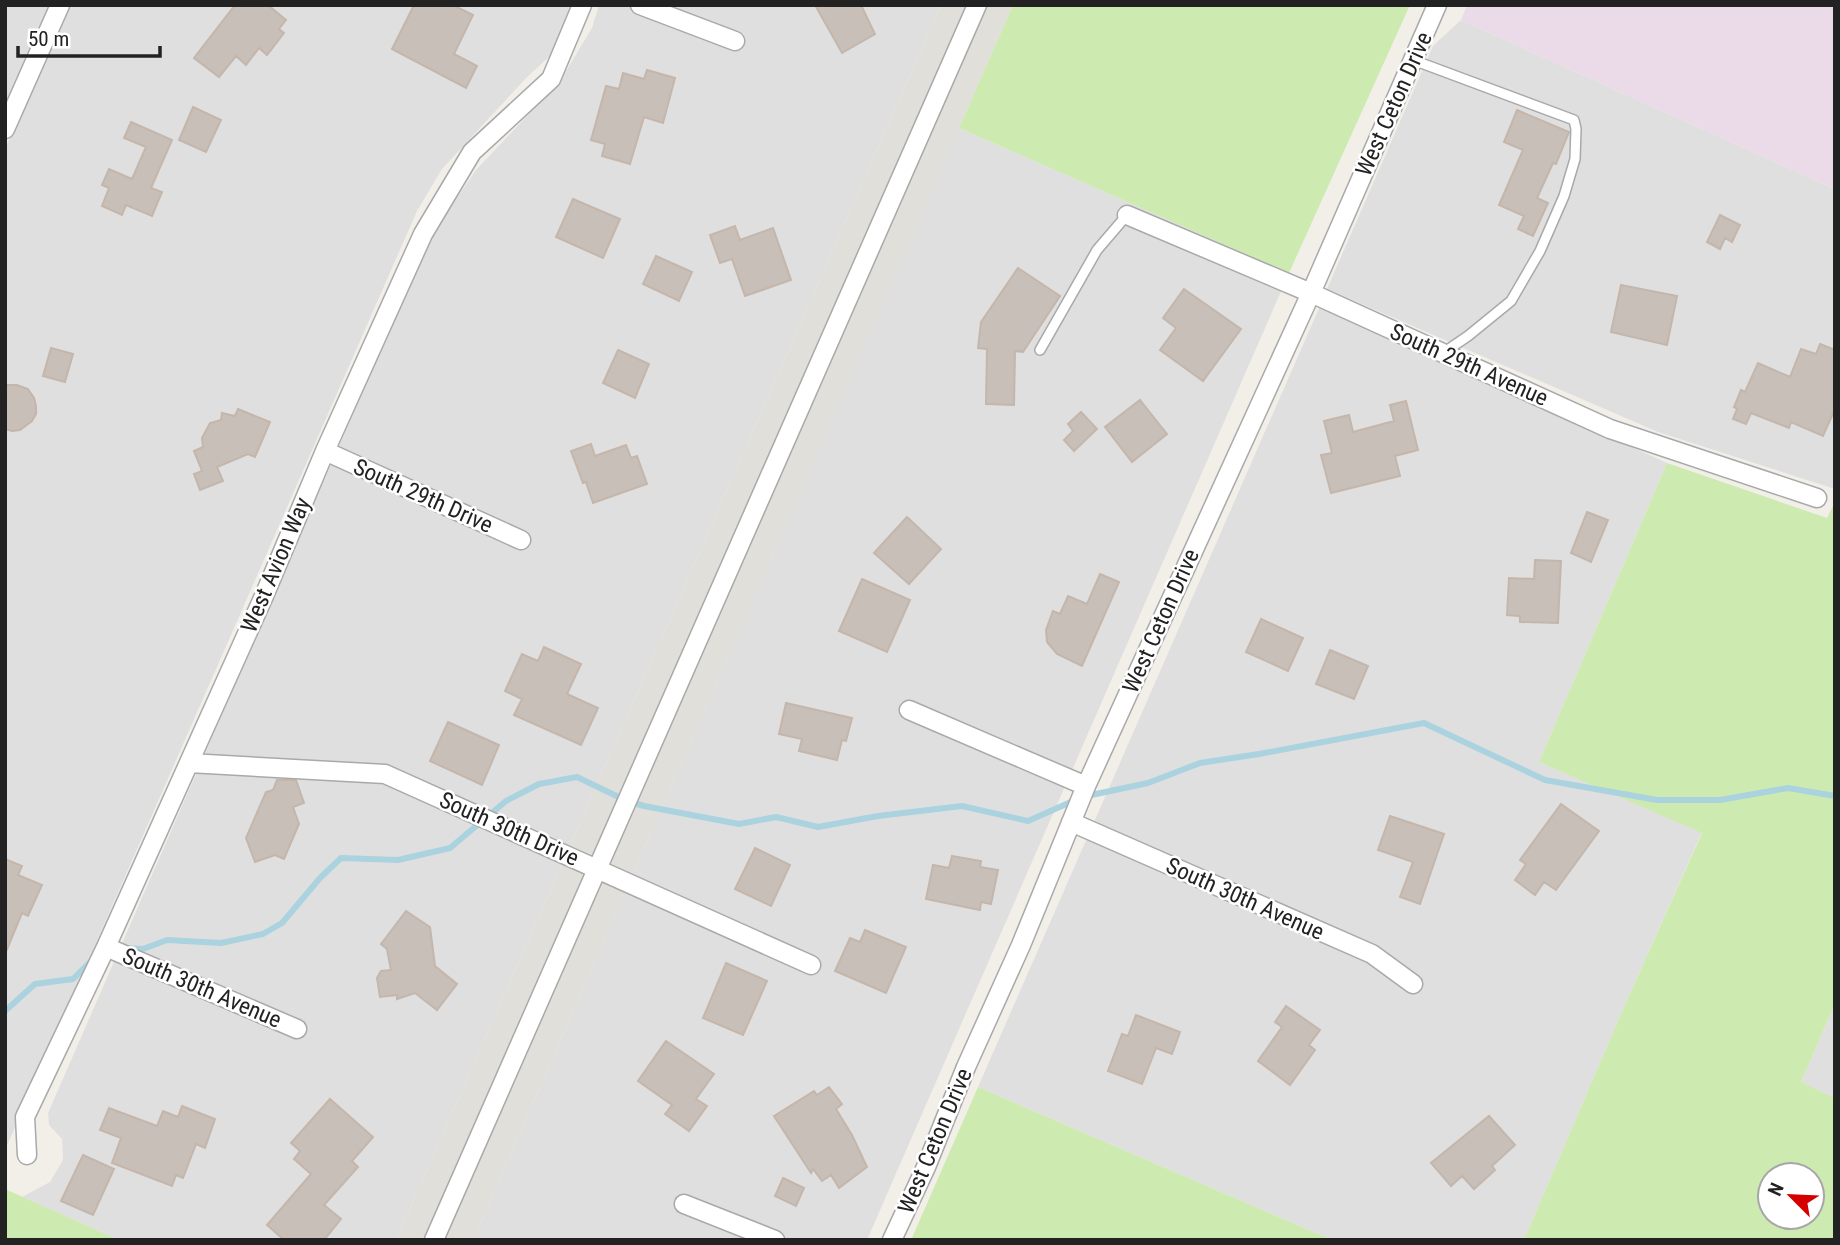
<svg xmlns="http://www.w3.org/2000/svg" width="1840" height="1245" font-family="'Roboto Condensed',sans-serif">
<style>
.residential{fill:#e0dfdf}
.industrial{fill:#ebdbe8}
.airport{fill:#e1dfda}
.grass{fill:#cdebb0;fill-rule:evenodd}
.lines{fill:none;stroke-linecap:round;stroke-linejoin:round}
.stream{stroke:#aad3df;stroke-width:6}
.building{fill:#c7bfb8;stroke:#c4b6ab;stroke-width:2}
.lane-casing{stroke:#a9a9a9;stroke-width:12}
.street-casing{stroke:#a9a9a9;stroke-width:21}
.lane{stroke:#fff;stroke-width:9}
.street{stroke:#fff;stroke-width:18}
.labels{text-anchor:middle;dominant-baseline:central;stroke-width:5;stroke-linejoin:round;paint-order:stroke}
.street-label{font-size:23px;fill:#222;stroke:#fff}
</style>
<rect width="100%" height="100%" fill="#f2efe9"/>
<path class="residential" d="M5,5H52L5,111Z
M69,5H569L572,7L550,56L527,77L442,169L417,211L5,1150V149Z
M599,5H941L396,1240H119L22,1197L50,1182L63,1160L62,1139L49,1125L48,1113L430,238L476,170L560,81L592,28Z
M1461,20L1835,189V489L1658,432L1327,289L1433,46Z
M959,128L1289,273L867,1240H473Z
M1320,306L1667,463L1539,762L1702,832L1627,1000L1524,1240H1332L978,1087Z
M1835,1004V1098L1801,1082Z"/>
<path class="industrial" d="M1467,5H1835V189L1461,20Z"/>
<path class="airport" d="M941,5H1013L473,1240H396Z"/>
<path class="grass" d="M1013,5H1410L1289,273L959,128Z
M1667,463L1827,518L1835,502V1004L1801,1082L1835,1098V1240H1524L1627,1000L1702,833L1539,762ZM1770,1175H1812V1217H1770Z
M978,1087L1332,1240H911Z
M5,1189L119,1240H5Z"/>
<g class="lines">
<path class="stream" d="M125,948L143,949L167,940L221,943L263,934L282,923L320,878L341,858L398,860L450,848L506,801L539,784L577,777L627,801L644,806L739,824L776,817L818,827L878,816L962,806L1028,821L1082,797L1148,783L1200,763L1259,754L1424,723L1545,780L1657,800H1720L1788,788L1835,796
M5,1011L35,984L73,979L94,958"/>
</g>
<path class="building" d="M235,5H268L286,20L279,29L284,33L267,55L259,48L246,65L236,56L219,77L194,58Z
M414,5H453L473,15L454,54L477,66L466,88L392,49Z
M815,5H861L875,34L842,53Z
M647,70L675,78L663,123L644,117L630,164L602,156L605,144L591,140L606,86L619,89L623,73L644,79Z
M193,107L221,120L206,152L179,140Z
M1517,110L1569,132L1556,164L1553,163L1537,198L1548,203L1533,236L1518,229L1524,216L1499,205L1523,150L1504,142Z
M131,122L172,140L151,188L162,192L152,216L126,205L122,215L102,206L109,188L102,185L109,169L132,179L146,147L124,138Z
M573,199L620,219L603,258L556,237Z
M1720,215L1740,225L1732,242L1725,238L1720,249L1707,242Z
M735,226L740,240L773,228L791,280L745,296L732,259L720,263L710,235Z
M656,256L692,272L679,301L643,284Z
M1018,268L1060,296L1023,352L1015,351L1014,405L986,404L987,349L978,348L981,322Z
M1621,285L1677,296L1667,345L1611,332Z
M1184,289L1241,329L1203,381L1160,350L1176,328L1163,318Z
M1820,344L1835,350V409L1823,436L1791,422L1789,428L1751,413L1746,424L1733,419L1737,409L1734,407L1741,390L1745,392L1758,363L1790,377L1801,349L1816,354Z
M51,348L73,354L65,382L43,376Z
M618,350L649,364L635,398L603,383Z
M5,385H17L28,389L34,398L36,406V414L32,421L20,430L12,431L5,429Z
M1140,400L1167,434L1132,462L1105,427Z
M1406,401L1418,450L1395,456L1400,476L1331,493L1321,455L1332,453L1324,421L1349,415L1353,432L1394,421L1390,405Z
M238,409L270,422L255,457L248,454L217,467L223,481L200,490L194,474L202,471L194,451L203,447L202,438L210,423L221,420L222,413L235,416Z
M1081,412L1097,429L1074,451L1064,440L1073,431L1068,424Z
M591,444L595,456L626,445L631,458L637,456L647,484L593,503L586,482L583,483L571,451Z
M1587,512L1608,520L1591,562L1571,553Z
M907,517L941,549L909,584L874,553Z
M1535,560L1561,561L1558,623L1520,622V616L1507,615L1509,578L1534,579Z
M1100,574L1119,582L1082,666L1057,654L1047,642L1046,630L1053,611L1060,614L1068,596L1087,604Z
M862,579L910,600L887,652L839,631Z
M1261,619L1303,638L1288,671L1246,652Z
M544,647L581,664L567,694L598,708L581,745L514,715L522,699L505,691L522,654L538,661Z
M1330,650L1368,666L1354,699L1316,684Z
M786,703L852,718L846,741L842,740L837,760L799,751L802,739L779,734Z
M448,722L499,745L482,785L430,761Z
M277,780H296L304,803L293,807L299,824L284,859L275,855L255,862L246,838L266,792L273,790Z
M1561,804L1599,831L1556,890L1544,882L1535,895L1515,880L1526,864L1520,860Z
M1390,816L1444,834L1420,904L1400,897L1413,862L1378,850Z
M755,848L790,865L771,906L735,889Z
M952,856L981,861L980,867L998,870L991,904L981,902L980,910L926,899L933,865L949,868Z
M5,859L22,866L18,875L42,885L28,916L22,913L5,954Z
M406,911L430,927L435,966L457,984L437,1010L415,993L397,999V995L380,997L377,978L381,971L391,970L387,949L381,944Z
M865,930L906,947L886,993L835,971L850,938L860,942Z
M726,963L767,981L743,1035L703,1018Z
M1286,1006L1320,1030L1309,1045L1315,1050L1290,1085L1258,1061L1282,1027L1275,1022Z
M1136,1015L1180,1032L1172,1054L1156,1048L1142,1084L1108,1071L1122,1034L1128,1036Z
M666,1041L714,1074L696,1099L707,1106L689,1131L665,1114L672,1105L638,1081Z
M829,1087L842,1104L836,1109L852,1135L867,1167L839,1188L831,1175L822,1181L813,1169L811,1173L774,1116L814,1091L817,1095Z
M330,1099L373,1137L352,1161L358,1167L324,1205L341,1219L324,1240H284L267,1225L311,1174L294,1159L300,1151L291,1143Z
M182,1106L215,1119L205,1148L196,1144L183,1178L176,1175L172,1186L112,1163L121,1138L100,1130L109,1108L157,1126L163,1111L178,1117Z
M1489,1116L1515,1145L1492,1166L1495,1170L1474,1189L1462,1176L1451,1186L1431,1163Z
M83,1155L114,1169L93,1215L61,1201Z
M783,1178L804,1188L796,1206L775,1196Z"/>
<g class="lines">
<defs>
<path id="lane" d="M1413,60L1574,120L1576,129L1575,159L1564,196L1540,251L1511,301L1468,336L1443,353
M1040,350L1097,250L1127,215"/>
<path id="street" d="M640,5L735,41
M5,129L60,5
M1127,215L1311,293L1610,429L1817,498
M325,451L521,540
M909,710L1086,786
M189,763L385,774L811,965
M1071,822L1372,954L1413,984
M106,947L297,1029
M27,1155L25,1117L106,947L264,596L325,451L423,234L472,152L551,79L582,5
M684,1204L775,1240
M434,1240L977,5
M892,1240L926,1167L966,1067L1021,945L1086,786L1311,293L1437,5"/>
</defs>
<use href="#lane" class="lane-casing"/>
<use href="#street" class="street-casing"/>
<use href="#lane" class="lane"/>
<use href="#street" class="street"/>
</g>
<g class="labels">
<g class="street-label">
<text transform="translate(1394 104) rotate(-66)">West Ceton Drive</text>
<text transform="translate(1469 365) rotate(24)">South 29th Avenue</text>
<text transform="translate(423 496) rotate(24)">South 29th Drive</text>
<text transform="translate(276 565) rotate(-67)">West Avion Way</text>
<text transform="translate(1161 621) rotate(-66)">West Ceton Drive</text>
<text transform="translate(509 829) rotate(24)">South 30th Drive</text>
<text transform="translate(1245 899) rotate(24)">South 30th Avenue</text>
<text transform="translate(202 988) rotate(23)">South 30th Avenue</text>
<text transform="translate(935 1141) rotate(-67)">West Ceton Drive</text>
</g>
</g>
<rect width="1840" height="1245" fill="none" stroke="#222222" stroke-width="14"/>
<g transform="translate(1791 1196) rotate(294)"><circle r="33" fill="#ffffff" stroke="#a7a7a7" stroke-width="2"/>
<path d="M0-5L12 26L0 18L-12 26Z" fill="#d40000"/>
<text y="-10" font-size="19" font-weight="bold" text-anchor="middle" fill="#222222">N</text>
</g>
<path d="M18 46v10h142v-10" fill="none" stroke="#222222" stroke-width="3.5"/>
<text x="28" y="46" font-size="21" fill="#222222" stroke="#ffffff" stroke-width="5" paint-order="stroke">50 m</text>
</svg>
